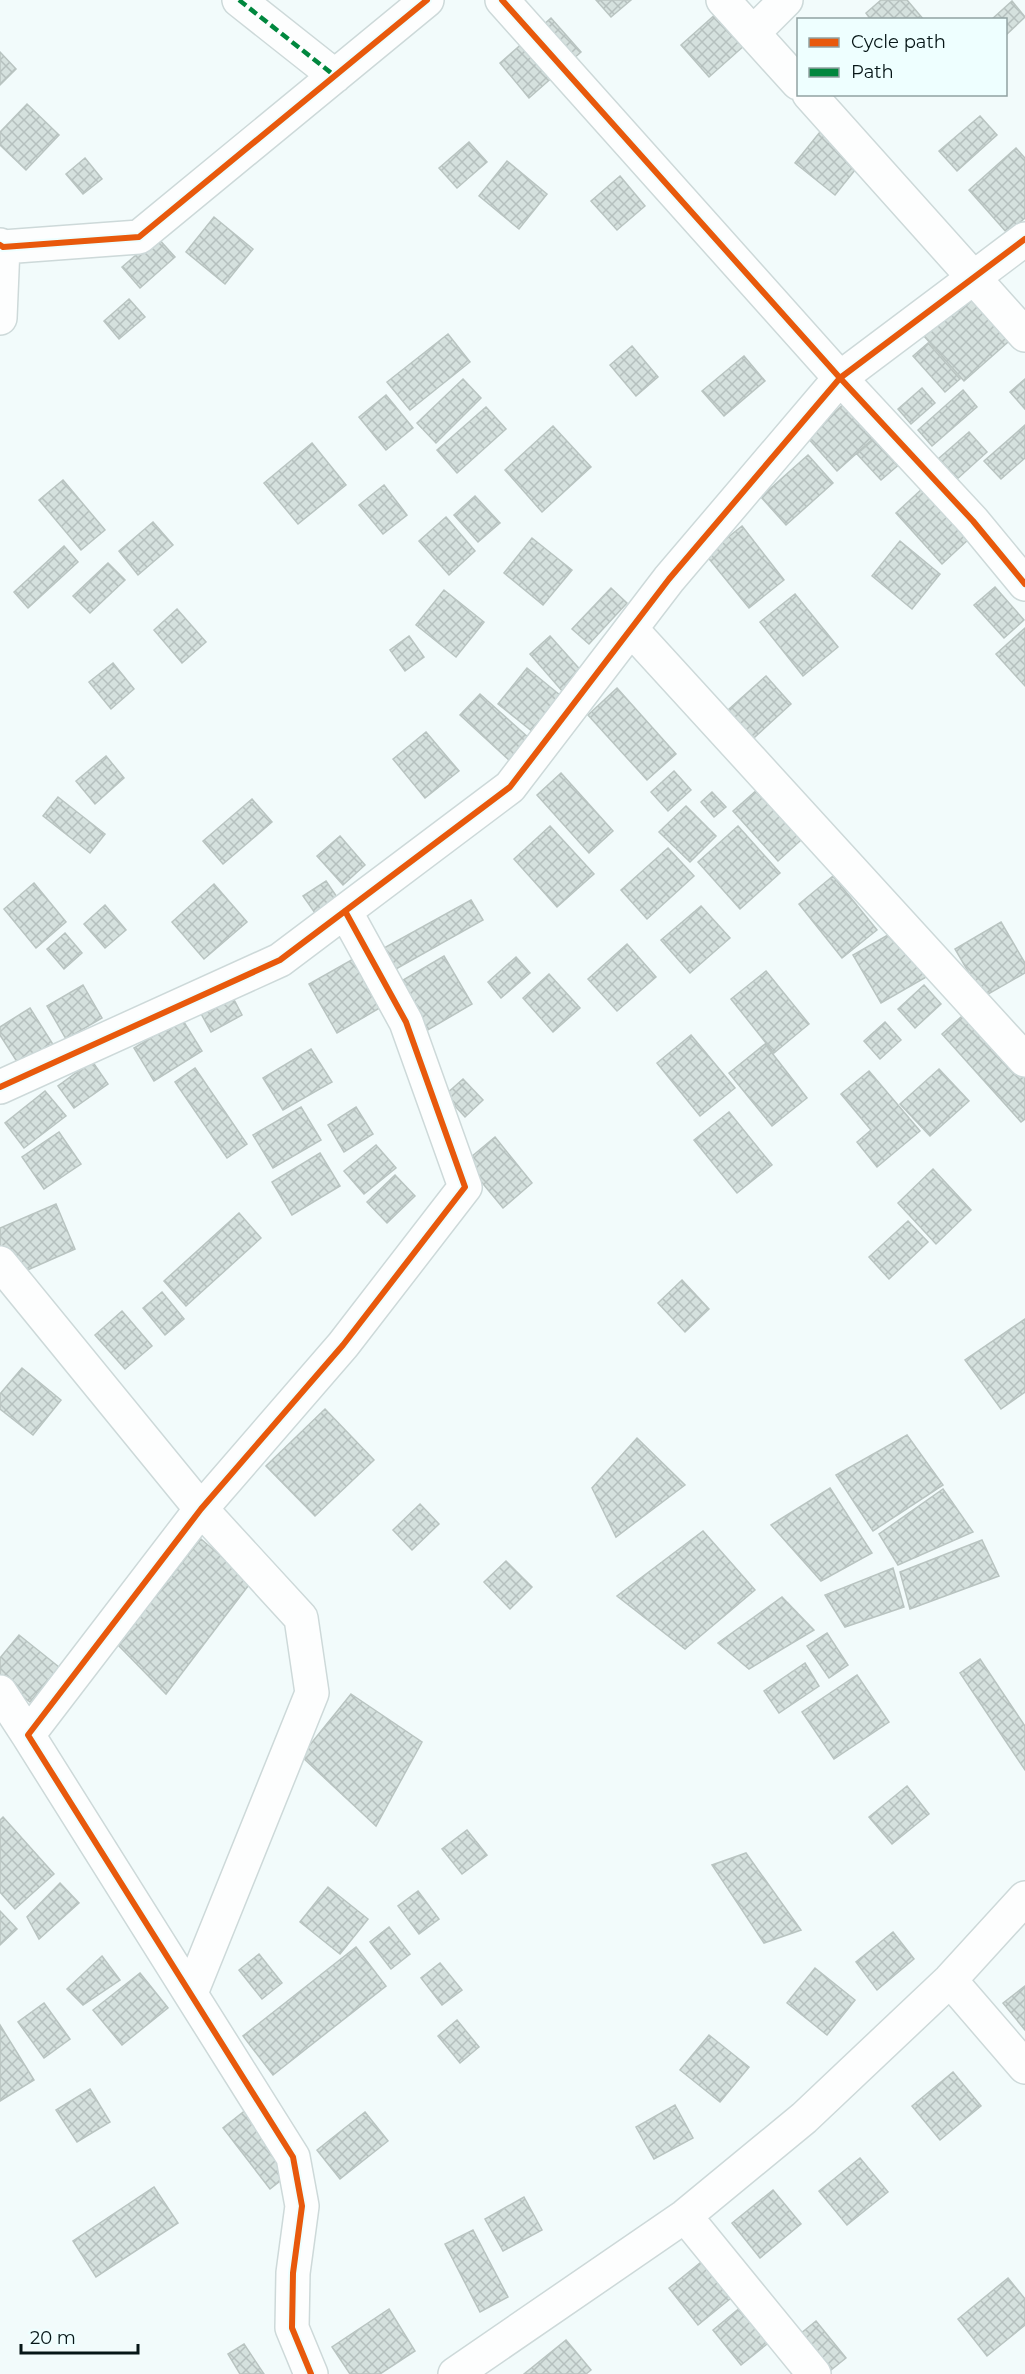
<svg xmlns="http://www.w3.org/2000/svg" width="1025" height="2374" font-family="Montserrat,sans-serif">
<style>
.building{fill:url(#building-cross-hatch);stroke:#b9c4c1;stroke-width:1.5}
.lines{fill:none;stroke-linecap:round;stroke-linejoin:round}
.street-casing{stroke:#cdd9d9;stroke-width:36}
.street{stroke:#fdfefe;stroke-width:33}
.quiet{stroke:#00873e;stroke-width:4.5;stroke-dasharray:9 4.5;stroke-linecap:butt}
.cycleway-casing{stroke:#eff;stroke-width:10}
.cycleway{stroke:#e8590c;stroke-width:6}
</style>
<defs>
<pattern id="building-cross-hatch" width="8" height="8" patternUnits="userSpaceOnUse" patternTransform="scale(1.5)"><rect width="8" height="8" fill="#d5e1de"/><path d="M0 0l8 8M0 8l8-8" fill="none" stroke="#b5c0be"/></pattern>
</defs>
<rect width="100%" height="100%" fill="#f2fbfb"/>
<path class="building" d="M596,0H631L611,17Z
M881,0H907L924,20H871L866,13Z
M1012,1L1025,17L1006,35V20H991Z
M718,12L746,44L709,77L681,45Z
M551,18L581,52L529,98L500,63Z
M0,52L16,69L0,85Z
M27,104L59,135L26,170L0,145V132Z
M980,116L997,135L957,171L939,151Z
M824,127L863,160L835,195L795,163Z
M469,142L487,162L457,188L439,168Z
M1016,148L1025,158V218L1007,233L969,190Z
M85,158L102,179L83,194L66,174Z
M507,161L547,194L519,229L479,196Z
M620,176L645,206L617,230L591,201Z
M214,217L253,249L225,284L186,252Z
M157,237L175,257L140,288L122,267Z
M976,290L1016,335L964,381L924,336Z
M129,299L145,317L119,339L104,321Z
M448,334L470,362L410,410L387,382Z
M928,343L960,379L945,392L913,356Z
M632,346L658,377L636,396L610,365Z
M744,356L765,381L724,416L702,391Z
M463,379L481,398L436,443L417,423Z
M1025,379V409L1010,392Z
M922,388L935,403L911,424L898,409Z
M963,390L977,407L932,446L918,430Z
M386,395L413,428L386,450L359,417Z
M846,402L876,436L837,471L807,437Z
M486,407L506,429L457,473L437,450Z
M1025,425V458L1001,479L984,461Z
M553,426L591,467L542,512L505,470Z
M969,432L987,452L956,480L938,459Z
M878,436L902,462L881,480L857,454Z
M312,443L346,485L298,524L264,483Z
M808,455L833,483L786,525L761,497Z
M63,480L105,530L81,550L39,500Z
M384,485L407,515L383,534L359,505Z
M924,487L970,538L942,564L896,513Z
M475,496L500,523L478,542L454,515Z
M446,517L475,551L449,575L419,541Z
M153,522L173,545L138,575L119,551Z
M742,526L784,580L749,608L706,555Z
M532,538L572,570L543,605L504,573Z
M900,541L940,574L912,609L872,576Z
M64,546L78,562L28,608L14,592Z
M108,563L125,580L90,613L73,596Z
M995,587L1024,620L1004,638L974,605Z
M611,588L627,603L589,644L572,629Z
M444,590L484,622L456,657L416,625Z
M795,594L838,647L803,676L760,622Z
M177,609L206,642L182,663L154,630Z
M1025,628V686L996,654Z
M409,636L424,657L405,671L390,650Z
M550,636L584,674L563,692L530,654Z
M113,663L134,689L111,709L89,682Z
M527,668L566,700L538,736L498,704Z
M766,676L791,704L744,747L719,718Z
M617,688L676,754L647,780L588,715Z
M480,694L530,739L510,761L460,715Z
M426,732L459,771L425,798L393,759Z
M106,756L124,778L95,804L76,781Z
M674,771L691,790L668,811L651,792Z
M561,773L613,831L589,853L537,795Z
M767,781L811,831L778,861L733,811Z
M712,792L726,807L714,817L701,802Z
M58,797L105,834L90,853L43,816Z
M252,799L272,822L223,864L203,841Z
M686,806L716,836L690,862L659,832Z
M550,826L594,874L557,907L514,859Z
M738,826L780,873L740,909L698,862Z
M340,836L365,865L343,885L317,856Z
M668,848L694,876L647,919L621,890Z
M833,876L877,930L842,958L799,904Z
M326,881L337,897L315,913L303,896Z
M34,883L66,922L36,948L4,909Z
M214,884L247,922L204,959L172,922Z
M471,900L483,920L396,969L384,948Z
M105,905L126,930L105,948L84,924Z
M701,906L730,938L690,973L661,940Z
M1001,922L1025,963V973L983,997L955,949Z
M900,928L928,976L881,1003L853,955Z
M65,933L82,953L64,969L47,949Z
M627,944L656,977L617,1011L588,979Z
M444,956L472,1004L426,1031L398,983Z
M516,957L530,973L501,998L488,982Z
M355,958L383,1006L337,1033L309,984Z
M766,971L809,1024L774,1053L731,999Z
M549,974L580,1008L553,1032L523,998Z
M83,985L102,1018L66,1039L47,1006Z
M924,985L941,1004L915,1028L898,1009Z
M230,992L242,1015L211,1032L199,1010Z
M30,1008L54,1046L21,1068L0,1035V1027Z
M970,1009L1025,1070V1119L1021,1122L942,1034Z
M182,1019L202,1051L154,1081L134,1048Z
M885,1022L901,1040L880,1059L864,1041Z
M691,1035L735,1088L700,1116L657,1063Z
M765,1044L807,1098L772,1126L729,1073Z
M311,1049L332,1082L283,1110L263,1078Z
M92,1061L108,1084L74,1108L58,1086Z
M195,1068L247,1144L227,1158L175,1082Z
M939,1069L969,1101L930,1136L900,1104Z
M869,1071L920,1131L877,1167L857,1142L871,1130L841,1094Z
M463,1079L483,1100L465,1117L445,1095Z
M45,1091L66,1116L24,1148L5,1123Z
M301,1107L321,1140L273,1168L253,1135Z
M356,1107L373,1134L344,1152L328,1125Z
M729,1112L772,1165L737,1193L694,1140Z
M59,1132L81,1164L44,1189L22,1157Z
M495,1137L532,1183L503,1208L465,1162Z
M376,1145L396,1168L364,1194L344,1171Z
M320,1153L340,1186L292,1215L272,1182Z
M933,1169L971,1210L936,1244L898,1203Z
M395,1175L415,1196L387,1223L367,1202Z
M56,1204L75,1249L14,1276L0,1245V1228Z
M239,1213L261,1238L186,1306L164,1281Z
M908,1221L928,1242L889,1279L869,1257Z
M682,1280L709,1309L685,1332L658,1303Z
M162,1292L184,1319L165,1335L143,1308Z
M122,1311L152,1346L125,1369L95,1335Z
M1025,1319V1392L1001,1409L965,1360Z
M22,1368L61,1400L33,1435L0,1409V1394Z
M325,1409L374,1460L315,1516L266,1466Z
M907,1435L943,1485L873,1531L836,1475Z
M637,1438L685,1485L616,1537L592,1488Z
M830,1488L872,1553L821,1581L771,1525Z
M943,1489L973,1532L898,1565L879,1534Z
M420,1504L439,1524L412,1550L393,1530Z
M703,1531L755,1590L685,1649L617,1596Z
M201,1539L251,1582L166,1694L117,1644Z
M982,1540L999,1576L910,1609L900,1572Z
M506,1561L532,1587L510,1609L484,1582Z
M893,1568L904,1607L845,1627L825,1595Z
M782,1597L814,1630L749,1669L718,1643Z
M827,1633L848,1665L829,1678L807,1646Z
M19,1635L59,1667L30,1702L0,1678V1658Z
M980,1659L1025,1726V1770L960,1673Z
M805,1663L819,1686L779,1713L764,1691Z
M857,1675L889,1722L834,1759L802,1712Z
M351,1694L422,1742L376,1826L301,1756Z
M907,1786L929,1814L892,1844L869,1817Z
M3,1817L54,1874L15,1909L0,1892V1820Z
M467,1830L487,1855L462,1874L442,1849Z
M746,1853L801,1930L764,1943L712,1865Z
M60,1883L79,1903L39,1939L27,1917Z
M328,1887L368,1919L340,1954L300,1922Z
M418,1891L439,1919L419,1934L398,1906Z
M0,1911L17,1929L0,1945Z
M389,1927L410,1954L391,1969L370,1942Z
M893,1932L914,1959L877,1990L856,1962Z
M356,1947L386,1986L273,2075L243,2036Z
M259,1954L282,1983L262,1999L239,1970Z
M102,1956L120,1980L83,2005L67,1989Z
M440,1963L462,1990L442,2005L421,1978Z
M815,1968L855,2000L827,2035L787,2003Z
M140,1973L168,2008L122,2045L93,2010Z
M1025,1986V2030L1003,2003Z
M44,2003L70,2039L44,2058L18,2022Z
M457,2020L479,2047L460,2063L438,2036Z
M0,2025L34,2080L0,2101Z
M709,2035L749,2067L720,2102L680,2070Z
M953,2072L981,2106L940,2140L912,2106Z
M90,2089L110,2122L77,2142L56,2110Z
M675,2105L693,2138L654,2159L636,2127Z
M247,2109L294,2170L270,2189L223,2128Z
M365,2112L388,2141L340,2179L317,2150Z
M860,2158L888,2192L847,2225L819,2191Z
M154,2187L178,2223L96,2277L73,2241Z
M773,2190L801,2224L760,2258L732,2223Z
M524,2197L542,2230L503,2251L485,2219Z
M473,2230L508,2297L480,2312L445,2244Z
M711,2254L741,2290L698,2325L669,2288Z
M1008,2278L1025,2299V2325L987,2356L958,2319Z
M753,2297L782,2332L741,2365L713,2330Z
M389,2309L415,2351L380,2374H350L332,2347Z
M816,2321L846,2358L826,2374L779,2351Z
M566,2340L591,2370L586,2374H524Z
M244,2344L264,2374H240L228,2354Z"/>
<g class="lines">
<defs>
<path id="street" d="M239,0L335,76
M502,0L840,378L1025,239
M723,0L798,83
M753,33L786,0
M809,94L1025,335
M0,245L3,247L139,237L427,0
M0,318L3,247
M631,629L1025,1060
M0,1087L280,960L510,787L669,579L840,378L973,521L1025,584
M0,1263L201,1509L301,1618L312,1693L191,1993
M0,1692L28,1735
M950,1980L1025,2067
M685,2216L814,2374
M311,2374L292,2328L293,2273L302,2206L293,2157L28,1735L201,1509L343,1345L465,1187L406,1022L345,911
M455,2374L685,2216L804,2118L950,1980L1025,1898"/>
</defs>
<use href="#street" class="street-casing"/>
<use href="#street" class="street"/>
<path class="quiet" d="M239,0L335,76"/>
<defs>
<path id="cycleway" d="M502,0L840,378L1025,239
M0,245L3,247L139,237L427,0
M0,1087L280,960L510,787L669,579L840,378L973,521L1025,584
M311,2374L292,2328L293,2273L302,2206L293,2157L28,1735L201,1509L343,1345L465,1187L406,1022L345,911"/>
</defs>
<use href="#cycleway" class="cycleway-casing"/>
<use href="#cycleway" class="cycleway"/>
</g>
<rect x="797" y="18" width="210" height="78" fill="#eeffff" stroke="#91a2a2" stroke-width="1.5"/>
<rect x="809" y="38" width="30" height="9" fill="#e8590c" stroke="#91a2a2" stroke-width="1.5"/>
<text x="851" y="48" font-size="18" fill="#061617">Cycle path</text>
<rect x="809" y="68" width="30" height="9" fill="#00873e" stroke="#91a2a2" stroke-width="1.5"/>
<text x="851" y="78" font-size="18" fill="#061617">Path</text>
<path d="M21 2344v9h117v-9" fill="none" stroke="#061617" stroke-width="3"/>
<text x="30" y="2344" font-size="18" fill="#061617" stroke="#eeffff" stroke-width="4.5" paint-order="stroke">20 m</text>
</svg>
